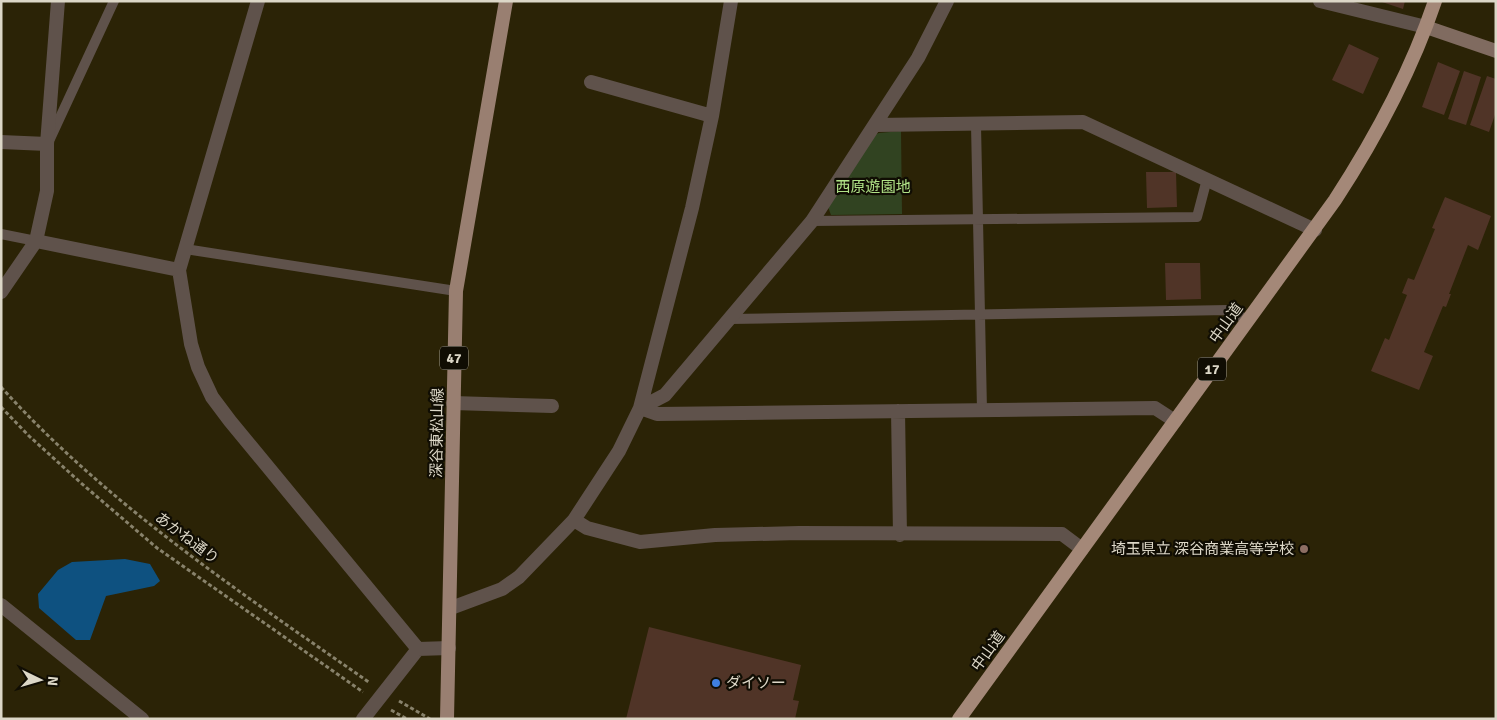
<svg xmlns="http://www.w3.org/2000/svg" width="1497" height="720" font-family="Signika,'Noto Sans JP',sans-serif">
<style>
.green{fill:#314321}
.water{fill:#0e5180}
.building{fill:#503427}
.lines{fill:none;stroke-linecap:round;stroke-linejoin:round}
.path{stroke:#88826b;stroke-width:3;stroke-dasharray:4 2.5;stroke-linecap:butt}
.service{stroke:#5f524b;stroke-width:10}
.minor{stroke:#5f524b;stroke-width:14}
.tertiary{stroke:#5f524b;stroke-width:14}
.secondary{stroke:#806b60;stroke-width:14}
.primary{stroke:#997f71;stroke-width:14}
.trunk{stroke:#a48878;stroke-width:14}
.education-dot{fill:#8d6e63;stroke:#100d03;stroke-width:2}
.shop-dot{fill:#3f7fe0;stroke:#100d03;stroke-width:2}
.labels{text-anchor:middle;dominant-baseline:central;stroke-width:4.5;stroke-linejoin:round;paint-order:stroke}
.shield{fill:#100d03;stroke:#9f9a8c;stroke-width:1}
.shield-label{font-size:14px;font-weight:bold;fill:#dcd7c7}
.park-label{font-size:15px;fill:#b0e287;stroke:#100d03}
.street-label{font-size:15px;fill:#dcd7c7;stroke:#100d03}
.poi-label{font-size:15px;fill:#dcd7c7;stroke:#100d03;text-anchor:end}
</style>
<rect width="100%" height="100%" fill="#2b2306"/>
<path class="green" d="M901,131L902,214L831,215L828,207L874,135L879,133Z"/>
<path class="water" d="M125,559L150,564L160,581L154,586L106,596L90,640H76L39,608L38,594L58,570L72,562Z"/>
<path class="building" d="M1379,1H1405L1403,9Z
M1349,44L1379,58L1363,94L1332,80Z
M1438,62L1460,71L1444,115L1422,107Z
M1464,71L1481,77L1466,125L1448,119Z
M1487,76L1496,79V112L1489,132L1470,125Z
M1146,172H1176L1177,207L1147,208Z
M1445,197L1491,216L1478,250L1468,245L1449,294H1451L1446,307L1443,306L1424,352L1433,356L1419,390L1371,371L1385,338L1389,340L1407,295L1402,293L1408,278L1414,280L1435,229L1432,228Z
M1165,263H1200L1201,299L1166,300Z
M649,627L801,665L793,700L799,701L795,719H626Z"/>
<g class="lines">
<path class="path" d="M1,387C108,505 240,592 370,683
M1,407L29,436L81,483L157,548L363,692
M399,701L430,719
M391,710L407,719"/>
<path class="service" d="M976,125L982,410
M50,139L114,1
M812,221L1197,217L1207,179
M1,234L36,241
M185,249L456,291
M730,319L1228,310L1248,320"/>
<path class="minor" d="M258,1L179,270L191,344L198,367L212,397L230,421L418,649
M591,82L712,116
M876,125L1083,122L1315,230
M1,142L47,144
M36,241L179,270
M1,292L36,241L47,191V144L58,1
M453,403L552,406
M640,408L657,414L1155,408L1175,421
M640,408L665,395L812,221L918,58L947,1
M898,411L900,535
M574,520L587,528L640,542L715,535L799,533L1062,534L1082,549
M1,605L142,719
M451,608L502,589L519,577L574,520L619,451L640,408L692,208L712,116L731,1
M363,719L418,649L449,648"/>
<path class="tertiary" d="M1320,1L1426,27"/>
<path class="secondary" d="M1426,27L1496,51"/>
<path class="primary" d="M447,719L456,291L506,1"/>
<path class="trunk" d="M959,719L1335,200C1376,137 1411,72 1435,1"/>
</g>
<circle class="education-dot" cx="1304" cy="549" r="5"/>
<circle class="shop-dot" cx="716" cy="683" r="5"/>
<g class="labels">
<g class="shield">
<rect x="440" y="346.5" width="28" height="23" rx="4"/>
<rect x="1198" y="357.5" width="28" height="23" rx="4"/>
</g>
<g class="shield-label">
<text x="454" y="358">47</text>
<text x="1212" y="369">17</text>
</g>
<g class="park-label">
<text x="873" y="187">西原遊園地</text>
</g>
<g class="street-label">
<text transform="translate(1226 323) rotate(-54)">中山道</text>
<text transform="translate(437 433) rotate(-89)">深谷東松山線</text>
<text transform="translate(187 538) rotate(37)">あかね通り</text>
<text transform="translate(988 651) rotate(-54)">中山道</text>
</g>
<g class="poi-label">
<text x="1294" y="549">埼玉県立 深谷商業高等学校</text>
<text x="726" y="683" text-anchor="start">ダイソー</text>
</g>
</g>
<rect width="1497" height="720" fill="none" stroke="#dcd7c7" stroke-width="5"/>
<g transform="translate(40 680) rotate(95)" stroke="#100d03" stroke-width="4" paint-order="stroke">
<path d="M0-4L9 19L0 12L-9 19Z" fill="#dcd7c7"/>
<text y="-8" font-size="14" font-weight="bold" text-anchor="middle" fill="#dcd7c7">N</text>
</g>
</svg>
